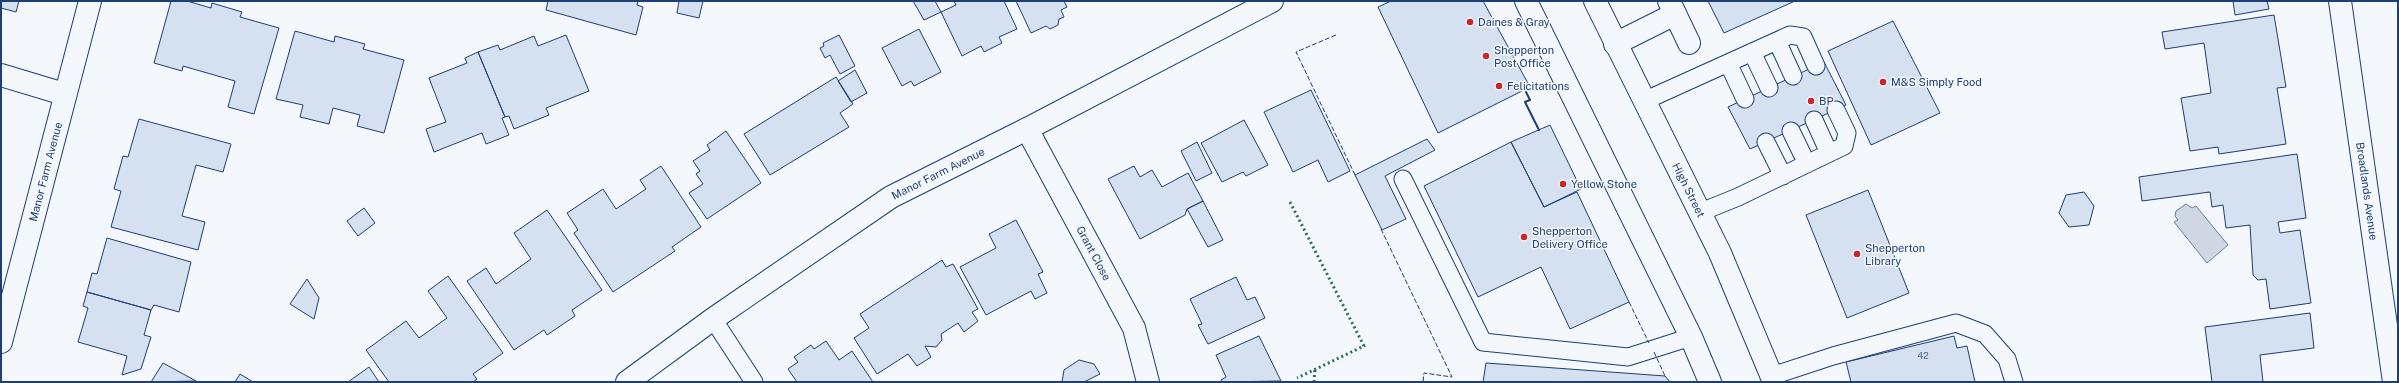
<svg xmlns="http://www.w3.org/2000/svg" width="2399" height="383" font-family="'Public Sans',sans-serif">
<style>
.water{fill:#cfd7e4;stroke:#687fa3}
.building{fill:#d5e0f0;stroke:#1d3f73}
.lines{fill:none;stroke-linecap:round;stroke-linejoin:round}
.service-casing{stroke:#1d3f73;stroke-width:19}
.minor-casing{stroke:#1d3f73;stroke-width:24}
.secondary-casing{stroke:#1d3f73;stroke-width:24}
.service{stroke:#f4f7fb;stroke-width:17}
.minor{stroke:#f4f7fb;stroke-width:22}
.secondary{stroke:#f4f7fb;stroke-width:22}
.hedge{stroke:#2c6c60;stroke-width:3;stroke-dasharray:2 3;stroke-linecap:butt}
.fence{stroke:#1d3f73;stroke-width:1;stroke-dasharray:5 2;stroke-linecap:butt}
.wall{stroke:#1d3f73;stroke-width:2}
.poi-dot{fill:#c62828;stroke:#f4f7fb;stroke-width:1.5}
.labels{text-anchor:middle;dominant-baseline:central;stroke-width:3;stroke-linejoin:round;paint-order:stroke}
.number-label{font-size:9px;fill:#4b6792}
.poi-label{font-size:11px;fill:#1d3f73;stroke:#f4f7fb;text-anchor:start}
.street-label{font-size:11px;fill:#1d3f73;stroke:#f4f7fb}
</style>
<rect width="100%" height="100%" fill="#f4f7fb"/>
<path class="water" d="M2186,204L2192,208L2196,206L2228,245L2207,263L2174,222L2178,220L2175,216L2176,211Z"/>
<path class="building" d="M1,1H19L16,12L1,8Z
M171,1H187L211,8L212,3L242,12L240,17L279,28L254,114L228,107L235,81L183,66L182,71L154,63Z
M548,1H638L637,5L643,7L636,35L546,10Z
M679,1H703L699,18L677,13Z
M913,1H935L941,12L924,20Z
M954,1H1004L1017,29L999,37L1002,43L984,52L981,46L962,56L941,12L956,5Z
M1016,1H1064L1067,7L1061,10L1064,17L1059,19L1058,25L1050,29L1046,26L1031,33Z
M1391,1H1483L1530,87L1438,133L1378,7Z
M1708,1H1795L1724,33Z
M2233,1H2267L2269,9L2235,15Z
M2274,15L2286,87L2277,88L2286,144L2219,154L2218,147L2190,151L2181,98L2211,93L2204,43L2165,49L2162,32Z
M1893,21L1940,113L1871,145L1828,51Z
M919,29L941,72L914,86L911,81L902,86L882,48Z
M295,31L334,42L335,36L365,44L363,49L404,60L384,133L357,126L360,115L333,108L329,124L300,117L303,105L276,99Z
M566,35L589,91L546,108L549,115L514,129L509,116L505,117L478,52L498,45L500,50L534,36L538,46Z
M839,35L855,66L840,74L830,55L825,58L820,48L824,46L823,43Z
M478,52L505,117L502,118L509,135L486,144L482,133L434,152L426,129L446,122L429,78L467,63L465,58Z
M1824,62L1846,105L1750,149L1728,107Z
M855,70L867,93L851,102L838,81Z
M836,77L853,104L840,113L849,127L770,175L744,134Z
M1311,90L1350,171L1328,182L1318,160L1293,172L1264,112Z
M139,119L231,144L223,172L196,165L182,216L205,222L198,250L111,227L121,191L114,189L123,156L128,157Z
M1244,120L1268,165L1246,176L1243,172L1222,182L1201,143Z
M1550,125L1581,189L1544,207L1511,142Z
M726,131L761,183L707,219L689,193L703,184L696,174L700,171L693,161L710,150L707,145Z
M1427,139L1435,150L1385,176L1406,219L1382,230L1355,175Z
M1197,142L1212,173L1196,181L1181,151Z
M1511,142L1544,207L1577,192L1629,302L1570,329L1541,267L1478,297L1424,186Z
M2297,154L2306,218L2278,222L2280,233L2300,230L2311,303L2270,309L2266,279L2258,280L2253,275L2250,225L2226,228L2223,205L2212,207L2210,192L2142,201L2139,177Z
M661,166L701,227L672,247L675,251L613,292L574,233L578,230L567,213L603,189L616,209L646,189L640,180Z
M1134,166L1140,177L1152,170L1162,187L1188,173L1203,201L1187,209L1185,215L1140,239L1108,179Z
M1868,190L1909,293L1847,318L1806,215Z
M2084,192L2094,206L2089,225L2069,227L2059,213L2066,195Z
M1203,201L1223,240L1208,247L1187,209Z
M364,208L375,223L358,236L347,221Z
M547,210L602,290L572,310L575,316L547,335L544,330L514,350L467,281L486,268L496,284L531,259L514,233Z
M1016,220L1043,272L1038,274L1047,293L1035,299L1031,291L986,315L960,267L996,248L989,234Z
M107,238L191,262L179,312L154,305L151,310L87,292L92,273L97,274Z
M942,260L946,267L953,264L978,309L972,312L978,321L964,332L958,323L941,334L942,340L936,347L925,346L931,357L917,366L908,354L877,374L854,338L869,328L860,314Z
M448,276L503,353L473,374L477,379L473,382H389L366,350L406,321L419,338L447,318L428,291Z
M1236,277L1247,300L1255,297L1265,318L1208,344L1198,325L1202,324L1190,299Z
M307,279L319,298L314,319L290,304Z
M87,292L151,310L144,335L151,337L141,369L122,375L127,356L78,342L88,308L83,306Z
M2310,313L2314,348L2260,355L2263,382H2212L2205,327Z
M1259,336L1281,381L1222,382L1221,380L1226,377L1216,355Z
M1954,336L1957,348L1967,346L1975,382H1851L1846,362Z
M826,341L839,360L852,351L873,382H797L788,369L798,362L794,357L811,345L814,349Z
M1079,360L1094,364L1100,374L1084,382H1062L1064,370Z
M163,363L196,381L151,382Z
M1486,363L1665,376L1670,382H1483Z
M369,367L379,382H348Z
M240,374L253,382H235Z"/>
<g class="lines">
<defs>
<path id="service" d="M1777,41L1793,76
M1752,52L1769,88
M1728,63L1745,99
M1644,101L1790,35L1803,37L1816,66
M1814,120L1829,153
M1791,131L1807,164
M1766,142L1783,176
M1403,179L1483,342L1628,357L1691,337
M1701,212L1738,197L1844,146L1847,133L1836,110
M713,319L754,382
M1772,376L1833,356L1956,323L1985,334L2007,359L2014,382"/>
<g id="minor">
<path d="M1526,1L1691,337L1710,382"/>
<path d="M1669,1L1689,43"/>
<path id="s1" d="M2340,1L2394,382"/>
<path d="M1615,44L1675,14"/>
<path d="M1,75L64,94"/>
<path id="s2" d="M1027,129L1134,328L1148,382"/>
<path id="s3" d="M1,342L90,1"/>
<path id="s4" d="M627,382L713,319L891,197L1027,129L1272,1"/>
</g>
<g id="secondary">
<path id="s5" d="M1595,1L1720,253L1774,382"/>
</g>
</defs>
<use href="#service" class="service-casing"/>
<use href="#minor" class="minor-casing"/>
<use href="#secondary" class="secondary-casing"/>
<use href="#service" class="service"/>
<use href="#minor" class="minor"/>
<use href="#secondary" class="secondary"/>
<path class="hedge" d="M1290,202L1364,346L1297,378
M1314,382L1315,368"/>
<path class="fence" d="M1336,35L1296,52L1356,177
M1381,229L1452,377L1424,373L1423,382
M1629,302L1649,343
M1654,352L1665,376"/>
<path class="wall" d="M1525,90L1530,100L1525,102L1539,130"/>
</g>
<g class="poi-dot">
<circle cx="1470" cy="22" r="4"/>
<circle cx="1486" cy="56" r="4"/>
<circle cx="1883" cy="82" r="4"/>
<circle cx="1499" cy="86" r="4"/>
<circle cx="1811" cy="101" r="4"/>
<circle cx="1563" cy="184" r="4"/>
<circle cx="1524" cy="237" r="4"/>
<circle cx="1857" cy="254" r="4"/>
</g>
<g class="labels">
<g class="number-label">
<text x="1923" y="355">42</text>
</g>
<g class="poi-label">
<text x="1478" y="22">Daines &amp; Gray</text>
<text x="1494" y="50">Shepperton<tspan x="1494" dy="13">Post Office</tspan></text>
<text x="1891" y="82">M&amp;S Simply Food</text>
<text x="1507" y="86">Felicitations</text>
<text x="1819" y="101">BP</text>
<text x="1571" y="184">Yellow Stone</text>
<text x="1532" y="231">Shepperton<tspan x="1532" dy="13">Delivery Office</tspan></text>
<text x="1865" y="248">Shepperton<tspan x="1865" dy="13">Library</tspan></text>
</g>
<g class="street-label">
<text stroke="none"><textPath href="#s3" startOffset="176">Manor Farm Avenue</textPath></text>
<text stroke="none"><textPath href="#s4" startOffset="375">Manor Farm Avenue</textPath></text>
<text stroke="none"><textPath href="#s5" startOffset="211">High Street</textPath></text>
<text stroke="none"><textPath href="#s1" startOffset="192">Broadlands Avenue</textPath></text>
<text stroke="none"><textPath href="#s2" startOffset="141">Grant Close</textPath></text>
</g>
</g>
<rect width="2399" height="383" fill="none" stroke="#1d3f73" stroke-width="4"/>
</svg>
